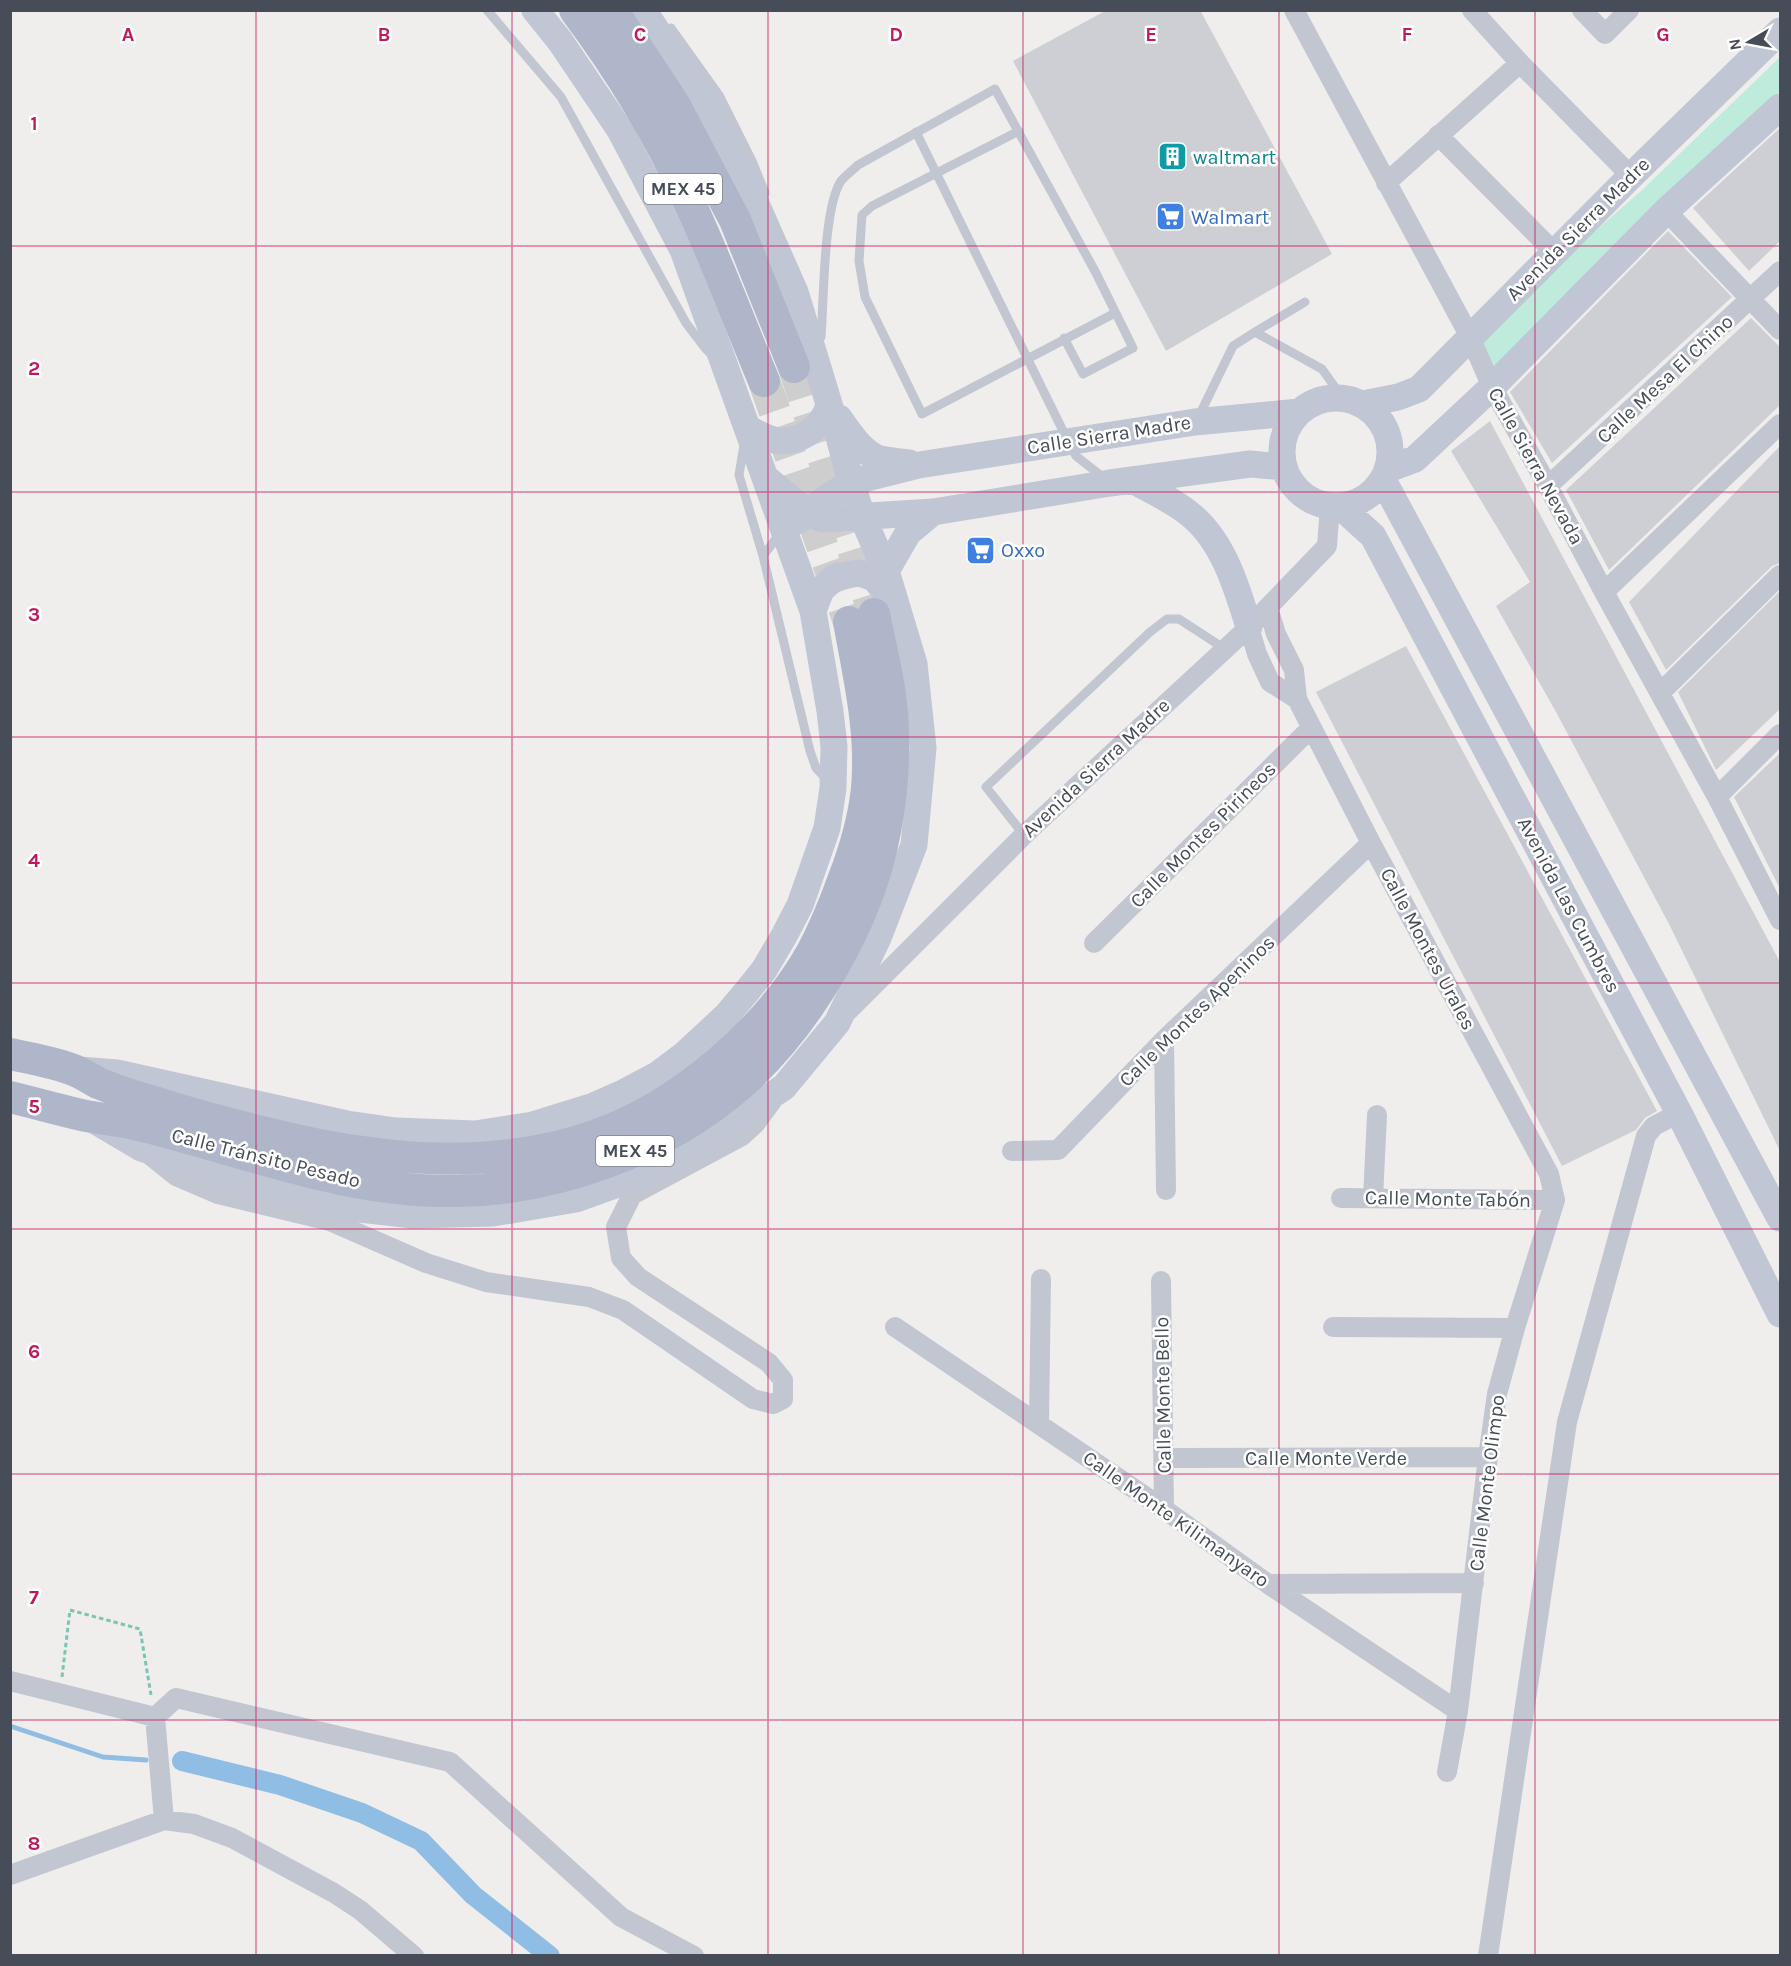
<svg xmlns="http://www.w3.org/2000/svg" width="1791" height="1966" font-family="Karla,sans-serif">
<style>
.green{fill:#beebdb}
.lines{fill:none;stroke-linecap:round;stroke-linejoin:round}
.stream{stroke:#8fbde4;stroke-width:5}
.canal{stroke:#8fbde4;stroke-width:20}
.building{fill:#ceced5}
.primary-tunnel{stroke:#cececf;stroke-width:32;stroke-dasharray:32 16;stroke-linecap:butt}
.path{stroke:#79c6b3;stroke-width:3;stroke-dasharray:4.5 3;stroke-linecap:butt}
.lane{stroke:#c2c6d1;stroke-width:9}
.street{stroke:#c2c6d1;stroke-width:20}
.secondary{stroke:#c1c6d5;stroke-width:27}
.primary{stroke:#afb6ca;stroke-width:32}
.grid{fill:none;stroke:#c2185b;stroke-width:1.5;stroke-opacity:0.55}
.labels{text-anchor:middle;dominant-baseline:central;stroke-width:5;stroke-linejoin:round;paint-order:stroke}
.shield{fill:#fff;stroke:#7e828b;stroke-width:1.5}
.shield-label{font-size:18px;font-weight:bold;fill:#474c59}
.culture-label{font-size:20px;fill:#0d838f;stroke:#fff;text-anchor:start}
.shop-label{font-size:20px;fill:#366cbe;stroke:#fff;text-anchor:start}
.street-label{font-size:20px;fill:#474c59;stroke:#fff}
.grid-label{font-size:20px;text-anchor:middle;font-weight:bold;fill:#c2185b;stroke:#fff;stroke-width:5;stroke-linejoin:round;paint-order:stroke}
</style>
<rect width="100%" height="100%" fill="#f0eeed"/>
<path class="green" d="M1780,57V91L1496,372L1474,337L1641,191Z"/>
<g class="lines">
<path class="stream" d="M10,1726L103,1757L146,1760"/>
<path class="canal" d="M182,1761L280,1785L362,1813L421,1841L473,1895L550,1956"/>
</g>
<path class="building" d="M1107,10H1200L1332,254L1166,351L1013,61Z
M1780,128V241L1749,271L1693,208Z
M1668,231L1732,297L1552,463L1510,392Z
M1751,318L1780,347V405L1609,570L1566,490Z
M1490,421L1780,962V1151L1669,924L1556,712L1496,606L1530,582L1451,451Z
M1780,446V563L1772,566L1666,670L1629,602Z
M1780,591V709L1716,770L1678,692Z
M1406,646L1657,1111L1645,1118L1636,1130L1562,1166L1316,692Z
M1780,753V889L1734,797Z"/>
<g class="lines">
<path class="primary-tunnel" d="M794,367L874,614
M764,381L849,622"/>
<path class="path" d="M62,1677L70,1610L140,1629L151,1695"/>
<path class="lane" d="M487,10L561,97L686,323L705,348L711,354
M671,28L719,95L753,163L765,193
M1019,131L872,206L862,215L859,261L865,297L922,414L1115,313
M916,132L1068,441L1076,456L1104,478
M1255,332L1305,302
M821,337C824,302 823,208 841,181C846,175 853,170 858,165L995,89L1096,273L1133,348L1083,374L1064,338
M1198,418L1233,346L1255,332L1322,369L1342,397
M744,445L739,475L763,556L810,751L816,768L827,780
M763,556L781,532
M1024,835L986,787L1150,632L1167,619H1179L1225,649"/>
<path class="street" d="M1294,10L1470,337L1492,387L1548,486L1604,592L1717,797L1780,920
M1472,10L1520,63L1631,176
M1582,10L1605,34L1629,10
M1438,135L1554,252
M1386,183L1520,63
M1666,211L1780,330
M1548,486L1780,271
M1604,592L1780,424
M1268,608L1276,634L1294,670L1297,699L1371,843L1549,1174L1555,1200
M1249,627L1257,654L1270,682L1297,699
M1660,693L1780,575
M1717,797L1780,734
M1094,943L1311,728
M849,1010L1024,835L1249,627L1327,546L1330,506
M1164,1040L1166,1190
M1012,1151L1058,1150L1164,1040L1371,843
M151,1156L176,1176L218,1194L330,1221L426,1263L486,1282L589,1297L623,1310L753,1399L773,1404L783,1399V1380L769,1363L638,1277L621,1258L616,1227L632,1195L742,1136L755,1124L772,1101
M1341,1198L1555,1200
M1373,1198L1377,1115
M1161,1281L1164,1509
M895,1327L1164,1509L1268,1584L1458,1711
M1333,1327L1515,1328
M1039,1424L1041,1279
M1164,1458L1488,1457
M1268,1584L1474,1583
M10,1681L155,1717L176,1698L450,1762L621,1917L694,1956
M155,1717L164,1820
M1447,1772L1458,1711L1488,1457L1497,1394L1515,1328L1555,1200
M10,1875L164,1820L194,1824L232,1838L334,1893L360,1910L414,1956
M1488,1956L1567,1422L1646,1136L1654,1126L1679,1113"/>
<path class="secondary" d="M1282 452a54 54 0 1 1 108 0a54 54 0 1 1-108 0Z
M1363,404L1398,397L1419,389L1631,176L1780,31
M839,418C850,433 862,453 880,459C889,461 900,462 909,463
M747,428C755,432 765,438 774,440C799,444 822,429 829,405
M1388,469L1415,459L1492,387L1666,211L1780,107
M766,478L796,503L822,519L933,512L1110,483L1250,464L1284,467
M1132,480C1152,491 1175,501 1192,516C1224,543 1237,588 1249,627
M1383,480L1780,1218
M1341,507L1373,536L1679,1113L1780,1314
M797,521L810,513L821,502L851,482L919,465L1195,422L1299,412
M886,571L908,533L933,512
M813,611L821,590L835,577L859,573L874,578L893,601
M79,1070L117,1073L347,1124L396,1131L475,1134L533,1125L591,1107L625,1092L657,1075L685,1054L727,1015L748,990L764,970L784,936L800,905L827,828L833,788L834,747L830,711L813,611L683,250L620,130L560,41L535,10
M92,1119L141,1148L227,1177L317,1201L360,1209L413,1215L493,1213L576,1199L648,1173L712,1135L784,1087L837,1023L878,938L914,845L923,748L914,664L886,571L862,516L851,482L839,437L795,292L753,197L700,95L643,10"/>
<path class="primary" d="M575,10C619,69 658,132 688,199C716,259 739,321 764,381
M612,10L674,104L735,220L794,367
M10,1054C30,1058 52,1062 71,1069C80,1072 89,1078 98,1083C115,1090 133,1096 151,1101C186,1113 222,1122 258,1131C288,1138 318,1146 349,1150C429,1163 516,1163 594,1136C679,1107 768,1030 812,952C825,928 835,903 844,878C855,849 864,819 867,788C872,732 859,677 849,622
M10,1097C35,1103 60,1110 86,1116C104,1119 124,1121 143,1126C248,1152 346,1193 457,1191C556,1190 666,1150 741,1084C809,1023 869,921 885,831C891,799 894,767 893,735C893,694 882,654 874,614"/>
</g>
<path class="grid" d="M256,10V1956M512,10V1956M768,10V1956M1023,10V1956M1279,10V1956M1535,10V1956M10,246H1780M10,492H1780M10,737H1780M10,983H1780M10,1229H1780M10,1474H1780M10,1720H1780"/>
<defs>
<symbol id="building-square" viewBox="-11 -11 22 22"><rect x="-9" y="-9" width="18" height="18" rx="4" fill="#0f9aa8" stroke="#fff"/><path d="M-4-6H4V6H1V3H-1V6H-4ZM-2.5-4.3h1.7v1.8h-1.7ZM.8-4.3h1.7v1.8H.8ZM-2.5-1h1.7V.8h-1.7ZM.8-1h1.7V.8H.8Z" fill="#fff"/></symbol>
<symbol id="supermarket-square" viewBox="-11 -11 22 22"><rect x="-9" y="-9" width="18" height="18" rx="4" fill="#3f7fe0" stroke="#fff"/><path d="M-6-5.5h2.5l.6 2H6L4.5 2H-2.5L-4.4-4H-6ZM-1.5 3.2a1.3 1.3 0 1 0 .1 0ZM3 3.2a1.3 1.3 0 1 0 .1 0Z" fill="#fff"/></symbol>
</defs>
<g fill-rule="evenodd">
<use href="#building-square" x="1156" y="140" width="33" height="33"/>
<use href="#supermarket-square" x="1154" y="200" width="33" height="33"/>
<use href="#supermarket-square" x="964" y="534" width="33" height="33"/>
</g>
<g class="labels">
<g class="shield">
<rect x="644" y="174" width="78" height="30" rx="4.5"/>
<rect x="596" y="1136" width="78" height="30" rx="4.5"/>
</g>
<g class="shield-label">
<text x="683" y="189">MEX 45</text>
<text x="635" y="1151">MEX 45</text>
</g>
<g class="culture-label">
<text x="1193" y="157">waltmart</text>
</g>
<g class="shop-label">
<text x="1191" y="217">Walmart</text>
<text x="1001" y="550">Oxxo</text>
</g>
<g class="street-label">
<text transform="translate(1578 229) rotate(-45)">Avenida Sierra Madre</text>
<text transform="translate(1665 379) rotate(-43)">Calle Mesa El Chino</text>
<text transform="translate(1109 435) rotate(-9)">Calle Sierra Madre</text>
<text transform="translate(1536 466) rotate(61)">Calle Sierra Nevada</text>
<text transform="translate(1096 768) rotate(-43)">Avenida Sierra Madre</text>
<text transform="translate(1203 835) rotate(-45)">Calle Montes Pirineos</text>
<text transform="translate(1569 905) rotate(62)">Avenida Las Cumbres</text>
<text transform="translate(1428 949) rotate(62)">Calle Montes Urales</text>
<text transform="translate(1197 1011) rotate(-44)">Calle Montes Apeninos</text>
<text transform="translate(266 1158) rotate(14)">Calle Tránsito Pesado</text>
<text transform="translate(1448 1199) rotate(1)">Calle Monte Tabón</text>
<text transform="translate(1163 1395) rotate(-91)">Calle Monte Bello</text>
<text x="1326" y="1458">Calle Monte Verde</text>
<text transform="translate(1487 1483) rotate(-83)">Calle Monte Olimpo</text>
<text transform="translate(1176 1519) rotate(35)">Calle Monte Kilimanyaro</text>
</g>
</g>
<g class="grid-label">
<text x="128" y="41">A</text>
<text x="384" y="41">B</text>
<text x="640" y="41">C</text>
<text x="896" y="41">D</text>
<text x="1151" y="41">E</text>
<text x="1407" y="41">F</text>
<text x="1663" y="41">G</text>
<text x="34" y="130">1</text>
<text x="34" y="375">2</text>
<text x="34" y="621">3</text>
<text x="34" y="867">4</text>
<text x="34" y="1113">5</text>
<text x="34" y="1358">6</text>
<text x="34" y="1604">7</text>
<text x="34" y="1850">8</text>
</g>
<rect width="1791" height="1966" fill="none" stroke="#474c59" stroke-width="24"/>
<g transform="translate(1749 42) rotate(260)" stroke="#ffffff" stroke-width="4.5" paint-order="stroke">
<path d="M0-4.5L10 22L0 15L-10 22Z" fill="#474c59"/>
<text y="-9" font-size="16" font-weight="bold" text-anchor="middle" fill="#474c59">N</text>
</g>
</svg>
